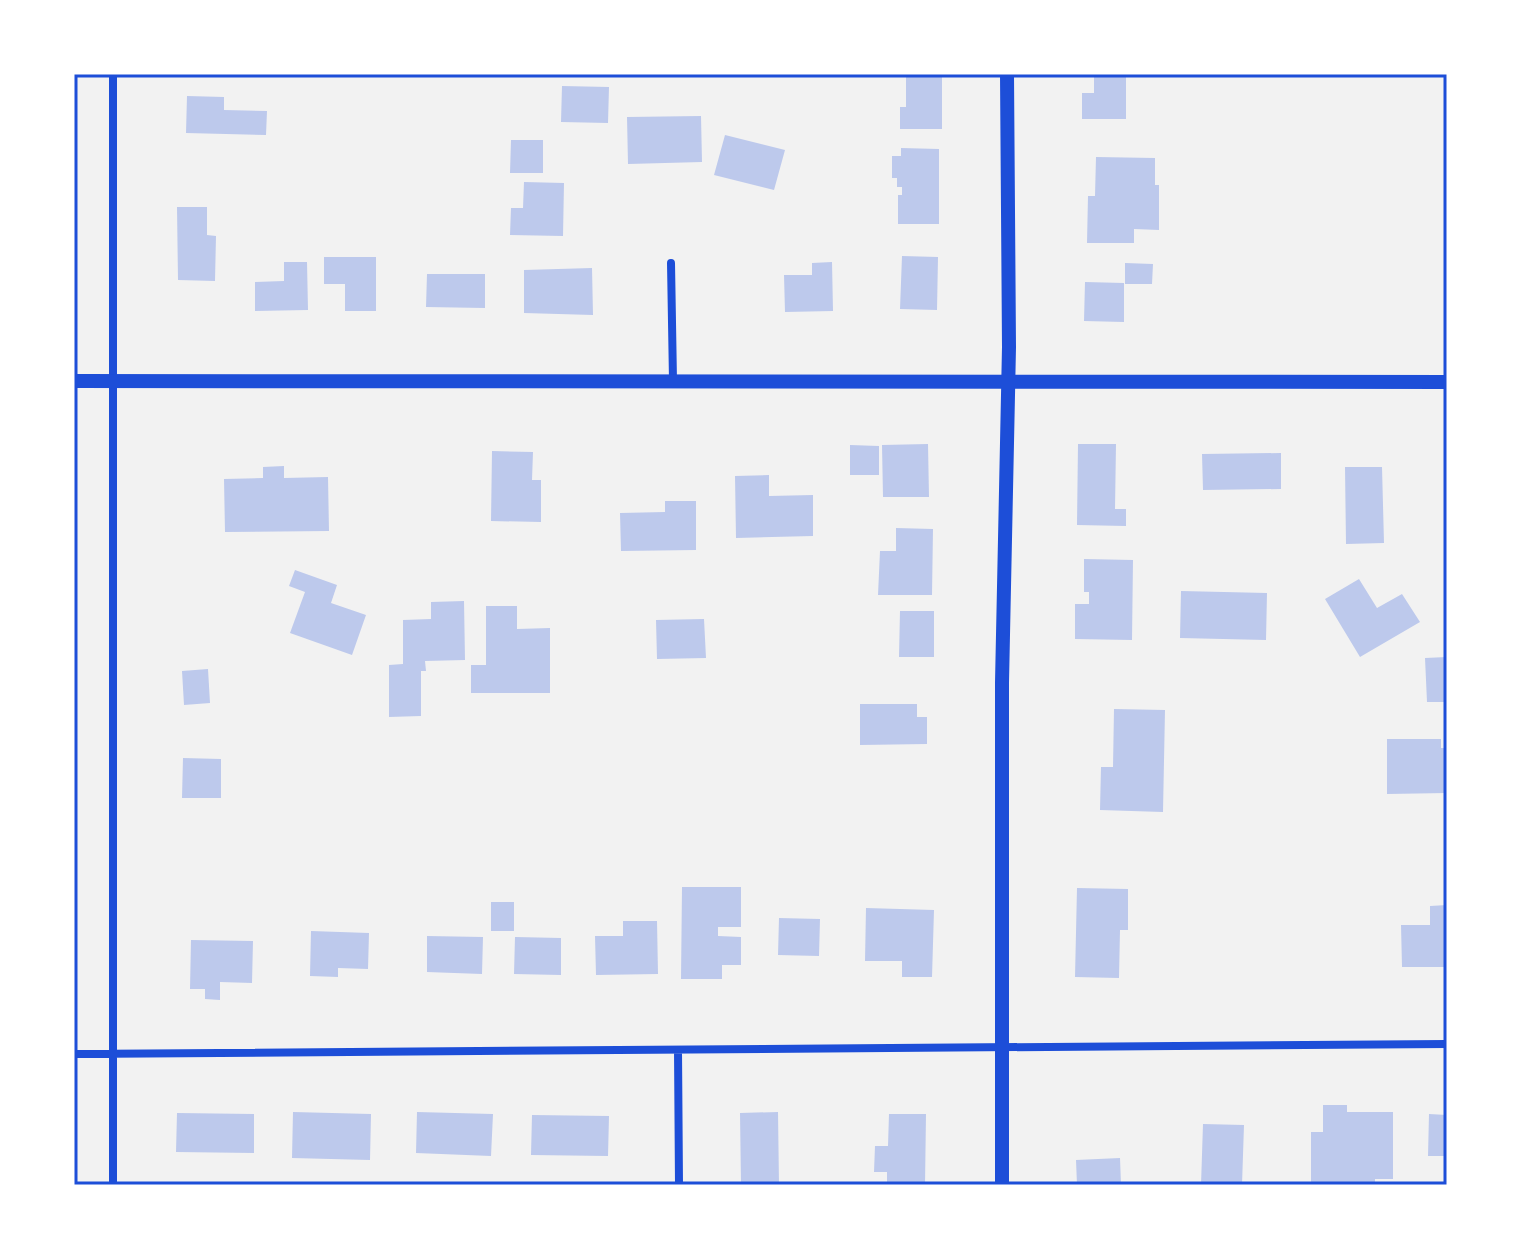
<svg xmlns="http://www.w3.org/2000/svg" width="1521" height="1259" font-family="Bitter,serif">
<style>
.building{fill:#bdc9ec}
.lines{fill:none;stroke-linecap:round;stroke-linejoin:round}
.minor{stroke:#1d4ed8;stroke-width:8}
.tertiary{stroke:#1d4ed8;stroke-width:14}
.neatline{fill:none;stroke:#1d4ed8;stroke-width:3}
</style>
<rect width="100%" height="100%" fill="#f2f2f2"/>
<path class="building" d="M906,74H942V129H900V107H906Z
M1094,74H1126V119H1082V93H1094Z
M562,86L609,87L608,123L561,122Z
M187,96L224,97V110L267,111L266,135L186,133Z
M701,116L702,162L628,164L627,117Z
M725,135L785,150L774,190L714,175Z
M511,140H543V173H510Z
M901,148L939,149V224H898V195H902V187H897V178H892V156H901Z
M1096,157L1155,158V185H1159V230L1134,229V243H1087L1088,196H1095Z
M524,182L564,183L563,236L510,235L511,208H523Z
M177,207H207V235L216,236L215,281L178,280Z
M902,256L938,257L937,310L900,309Z
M324,257H376V311H345V284H324Z
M284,262H307L308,310L255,311V282L284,281Z
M832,262L833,311L785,312L784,275H812V263Z
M1125,263L1153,264L1152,284H1125Z
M592,268L593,315L524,313V270Z
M427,274H485V308L426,307Z
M1085,282L1124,283V322L1084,321Z
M928,444L929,497H883L882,445Z
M1078,444H1116L1115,509H1126V526L1077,525Z
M850,445L879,446V475H850Z
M492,451L533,452L532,480H541V522L491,521Z
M1281,453V489L1203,490L1202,454Z
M284,466V478L328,477L329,531L225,532L224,479L263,478V467Z
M1345,467H1382L1384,543L1346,544Z
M769,475V496L813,495V536L736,538L735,476Z
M665,501H696V550L621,551L620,513L665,512Z
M896,528L933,529L932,595H878L880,551H896Z
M1084,559L1133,560L1132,640L1075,639V604H1089V592H1084Z
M295,570L337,585L331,603L366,615L352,655L290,633L305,592L289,586Z
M1359,579L1377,608L1402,594L1420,622L1360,657L1325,599Z
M1181,591L1267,593L1266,640L1180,638Z
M464,601L465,660L425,661L426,671H421V716L389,717V665L403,664V620L431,619V602Z
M486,606H517V629L550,628V693H471V665H486Z
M900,611H934V657H899Z
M704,619L706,658L657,659L656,620Z
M1447,657V702H1427L1425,658Z
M208,669L210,703L184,705L182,671Z
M860,704H917V717H927V744L860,745Z
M1114,709L1165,710L1163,812L1100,810L1101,767H1113Z
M1387,739H1441V748H1447V793L1387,794Z
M183,758L221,759V798H182Z
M682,887H741V927H718V936L741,937V965H722V979H681Z
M1077,888L1128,889V930H1120L1119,978L1075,977Z
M491,902H514V931H491Z
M1447,905V967H1402L1401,925H1430V906Z
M866,908L934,910L932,977H902V961H865Z
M779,918L820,919L819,956L778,955Z
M623,921H657L658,974L596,975L595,936H623Z
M311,931L369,933L368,969L338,968V977L310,976Z
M427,936L483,937L482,974L427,972Z
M515,937L561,938V975L514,974Z
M191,940L253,941L252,983L220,982V1000L205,999V989H190Z
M1323,1105H1347V1112H1393V1179H1375V1185H1311V1132H1323Z
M293,1112L371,1114L370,1160L292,1158Z
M417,1112L493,1114L491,1156L416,1153Z
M778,1112L779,1185H741L740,1113Z
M177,1113L254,1114V1153L176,1152Z
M889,1114H926L925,1185H887V1172H874L875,1146H888Z
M1429,1114L1447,1115V1156H1428Z
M532,1115L609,1116L608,1156L531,1155Z
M1203,1124L1244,1125L1242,1185H1201Z
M1120,1158L1121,1185H1077L1076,1160Z"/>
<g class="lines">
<path class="minor" d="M113,74V1185
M671,263L673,381
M678,1050L679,1185
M74,1054L1447,1044"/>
<path class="tertiary" d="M74,381L1447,382
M1002,1185V683L1009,347L1007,74"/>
</g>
<rect width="1521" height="1259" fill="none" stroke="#ffffff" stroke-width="152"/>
<rect x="76" y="76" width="1369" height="1107" class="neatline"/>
</svg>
